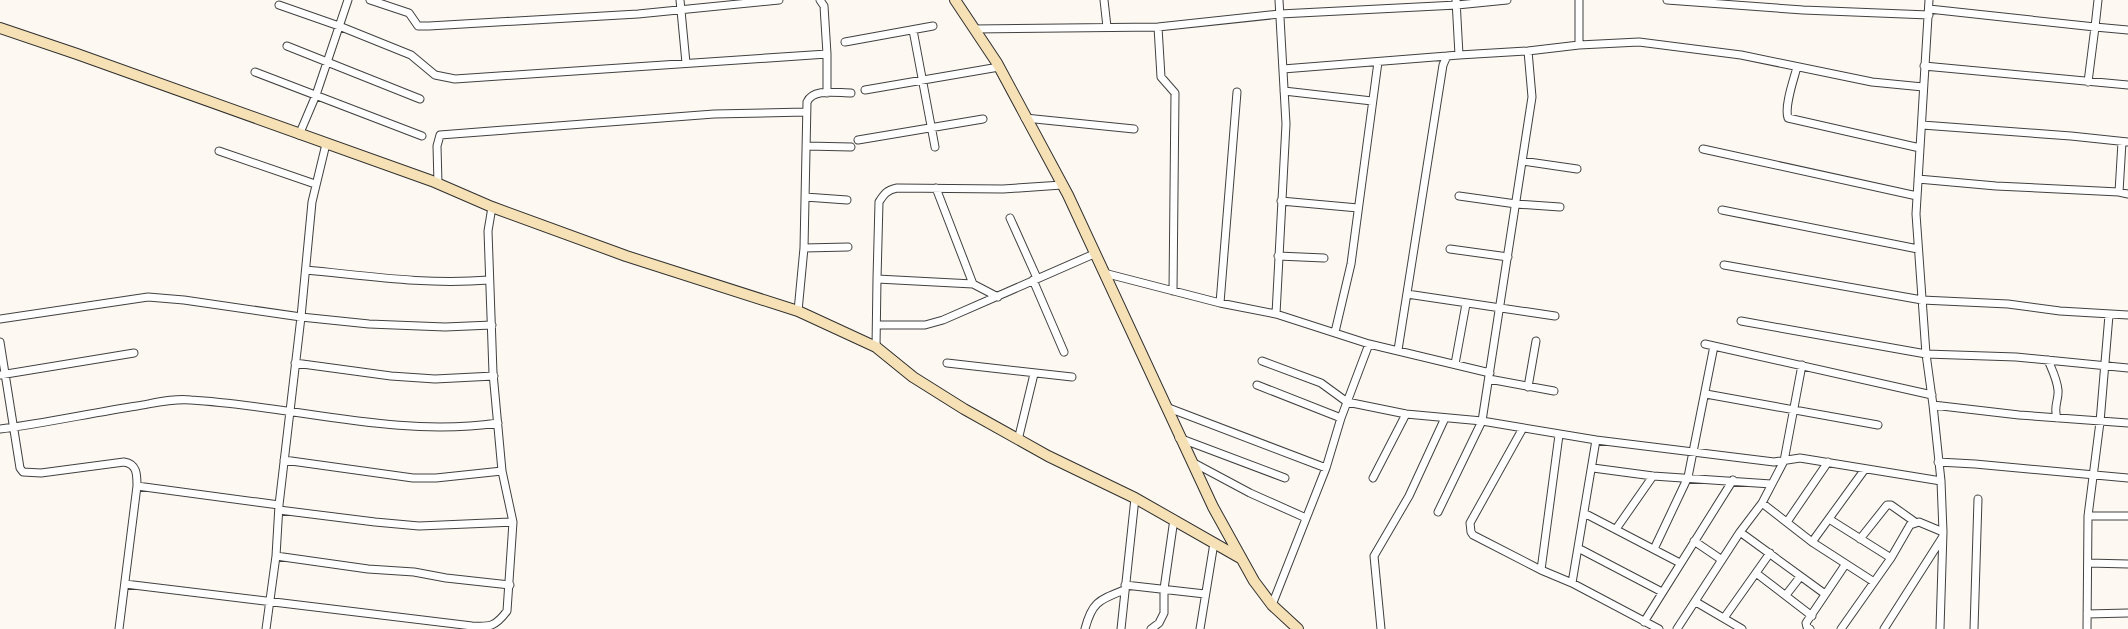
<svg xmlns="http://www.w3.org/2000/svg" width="2128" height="629" font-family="'Times New Roman',serif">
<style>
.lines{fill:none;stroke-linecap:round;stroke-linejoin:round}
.street-casing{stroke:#414141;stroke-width:9}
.secondary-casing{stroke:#303030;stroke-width:12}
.street{stroke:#fff;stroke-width:7}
.secondary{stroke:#f5e1b5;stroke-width:10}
</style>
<rect width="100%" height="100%" fill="#fdf8f1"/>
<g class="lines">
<defs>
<path id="street" d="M370,0L409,13L418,26H429L638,14L779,0
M680,0L686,63
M820,0L824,6L827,54V93
M1104,0L1107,27
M1579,0V45
M1667,0L1803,10L1929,15
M1929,0L1916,214L1926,354L1933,405L1941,481L1943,532L1940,629
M2098,0L2095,27L2128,30
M279,5L339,26L411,55L435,75L455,79L827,54
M1929,9L2095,27L2088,82
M1158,27L1161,77L1175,93L1173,291
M974,29L1158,27L1280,14L1457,5L1507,0
M913,30L935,147
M845,42L933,26
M287,46L420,99
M1459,55L1528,51L1579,45L1639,42L1741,55L1872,82L1923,87
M1924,66L2128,85
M1797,67C1794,79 1784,106 1788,118L1920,148
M1283,69L1447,56
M255,72L422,136
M865,90L999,67
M1284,91L1372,101
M1025,118L1134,129
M1922,125L2071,136L2128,142
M299,135L316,95L348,0
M858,140L983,119
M806,146L851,147
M1703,149L1917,196
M219,151L315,184
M1522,161L1577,169
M1918,179L1996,186L2119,192L2128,194
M438,184L437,146L440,135L714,114L806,112
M936,188L973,284
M2119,192L2122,142
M1459,196L1516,204L1560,207
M805,197L847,200
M1281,201L1358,208
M1722,210L1918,249
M1010,218L1037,278
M804,248L848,247
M1450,249L1508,257
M1278,256L1324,258
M1724,265L1922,300L2008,304L2060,311L2128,315
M306,270C369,276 425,285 489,280
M1104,273L1220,303L1276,314L1369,344L1490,373
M877,279L879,202C884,194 887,190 897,188L1003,189L1062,185
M1033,280L1064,352
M1407,294L1555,316
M1220,303L1237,92
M798,311L804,248L807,102C813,88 837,93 851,93
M1276,314L1286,124L1279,0
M0,319L148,297L184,300L301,317L369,324L445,327L492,325
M1741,321L1926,354L2016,357L2128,368
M877,325H925L943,320L1094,254
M1335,332L1351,264L1378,62
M0,342L20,468L23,472L41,473L124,462C137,464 137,474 137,486L119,629
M1705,344L1932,395
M876,347L877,279L973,284L998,297
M1398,350L1443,65L1447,56L1459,55L1456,0
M2048,360C2052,370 2057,379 2058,390C2059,400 2053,407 2057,418
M1262,361L1321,383L1347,402L1406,414L1482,421L1596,440L1774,462L1800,458L1941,481
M295,363L391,376L435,379L494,376
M947,363L1072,377
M1455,364L1466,304
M0,375L134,353
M1489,379L1554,391
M1257,385L1341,418
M1528,387L1536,341
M1706,394L1878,425
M1933,405L2019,415L2128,423
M1166,407L1326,468
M1523,428L1470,523L1471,532L1473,535L1541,570L1572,583L1659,629
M0,429C46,423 91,413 137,406C155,403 174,398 191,400C294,406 394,438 498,423
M1179,438L1285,478
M1018,440L1034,374
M284,460L413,478H436L502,471
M1192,462L1250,493L1306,518
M1938,462L1975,464L2128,478
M1593,468L1653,476L1771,484
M1373,478L1406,414
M137,486L279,505
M1762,503L1812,542L1874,582
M279,510L375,522L419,526L513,522
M1438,512L1482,421L1532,97L1528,51
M1584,513L1680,563
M2088,516H2128
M1829,519L1891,558
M1787,522L1828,462
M1616,529L1653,476
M1740,532L1825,594
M1860,539L1887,505H1891L1915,522
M1694,541L1722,560
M1812,542L1865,469
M1578,548L1662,592
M1654,549L1688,477L1714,346
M276,556L368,569L414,572L446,578L510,585
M2088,563L2128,564
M1541,570L1559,435
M1756,573L1812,616
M1572,583L1596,440
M125,584L472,626C490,627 495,627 507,611L513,522L502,471L493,373L488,231L492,207
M1125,585L1205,594
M1786,595L1800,577
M1696,602L1742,629
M1272,605L1326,468L1341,418L1369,344
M2087,614L2128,613
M1724,618L1770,553
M1644,622L1733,480
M266,629L276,556L279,505L301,317L312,202L326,144
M1085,629C1092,602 1099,600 1124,590
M1121,629L1135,498
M1151,629L1159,623L1164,613V589L1174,519
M1200,629L1214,543
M1381,629L1374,556L1409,496L1445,418
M1677,629L1740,532L1762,503L1784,461L1802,365
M1810,629L1807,627L1806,623L1845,565
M1841,629L1891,558L1910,525L1919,522L1943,532
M1884,629L1942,538
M1974,629L1978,499
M2087,629L2088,516L2100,422L2109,315"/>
<path id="secondary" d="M955,0L997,63L1068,195L1213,507L1254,581L1272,605L1298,629
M0,28L77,54L432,181L492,207L626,256L798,311L876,347L913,377L964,409L1048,456L1135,498L1242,559"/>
</defs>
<use href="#street" class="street-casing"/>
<use href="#secondary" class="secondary-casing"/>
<use href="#street" class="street"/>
<use href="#secondary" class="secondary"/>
</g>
</svg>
